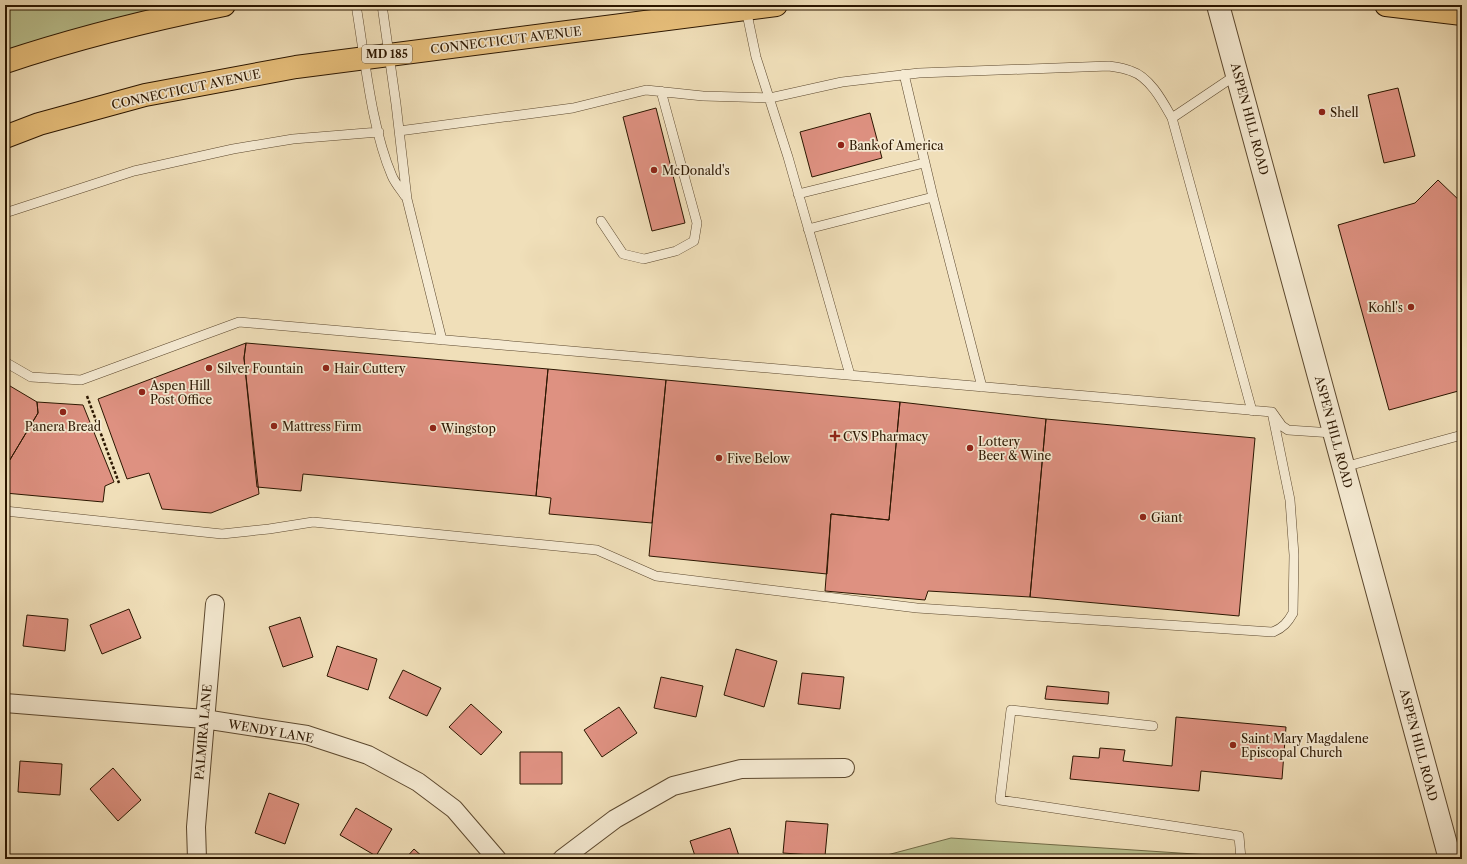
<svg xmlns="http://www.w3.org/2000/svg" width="1467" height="864" font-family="'Libre Caslon Text',serif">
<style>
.green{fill:#bac18f;stroke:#726c48}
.building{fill:#de9181;stroke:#2b1600}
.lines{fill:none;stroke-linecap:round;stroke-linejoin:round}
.service-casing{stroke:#5c482e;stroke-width:10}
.minor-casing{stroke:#5c482e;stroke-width:20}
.tertiary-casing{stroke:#5c482e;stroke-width:24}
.primary-casing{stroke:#2b1600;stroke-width:24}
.path{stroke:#2b1600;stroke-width:2.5;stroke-dasharray:3 2;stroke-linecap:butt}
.service{stroke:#f5ead2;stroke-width:9}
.minor{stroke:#f5ead2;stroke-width:18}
.tertiary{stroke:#f5ead2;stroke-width:22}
.primary{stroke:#e8c07c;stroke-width:22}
.poi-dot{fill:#8f2418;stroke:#f5ead2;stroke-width:1.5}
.labels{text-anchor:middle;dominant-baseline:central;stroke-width:3.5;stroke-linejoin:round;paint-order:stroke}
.shield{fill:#f5ead2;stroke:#68563f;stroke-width:1}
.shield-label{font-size:11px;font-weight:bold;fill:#2b1600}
.street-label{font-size:12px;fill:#2b1600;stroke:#f5ead2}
.poi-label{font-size:12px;fill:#2b1600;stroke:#f5ead2;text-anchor:start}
</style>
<rect width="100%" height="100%" fill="#f0dfb9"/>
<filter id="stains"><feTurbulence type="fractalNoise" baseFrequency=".005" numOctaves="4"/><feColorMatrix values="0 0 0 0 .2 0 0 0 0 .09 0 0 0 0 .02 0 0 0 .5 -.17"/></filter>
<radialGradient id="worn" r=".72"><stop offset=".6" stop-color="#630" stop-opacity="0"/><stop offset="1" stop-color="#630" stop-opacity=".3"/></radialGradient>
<path class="green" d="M5,5H224L5,62Z
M951,838L1240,857L1317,859H872Z"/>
<path class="building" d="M1398,88L1415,156L1384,163L1368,95Z
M656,108L685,223L652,231L623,117Z
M870,113L882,158L812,177L800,132Z
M1438,180L1462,203V390L1389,410L1338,225L1415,203Z
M246,343L244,358L259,494L211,513L162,509L149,473L127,479L98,399Z
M246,343L548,369L536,496L303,474L301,491L257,487L244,358Z
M548,369L666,380L652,523L549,514L551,498L536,496Z
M666,380L900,402L889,520L831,514L827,574L649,556Z
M5,383L37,402L38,413L5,468Z
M37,402L83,405L114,482L105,486L103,502L5,493V468L38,413Z
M900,402L1046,419L1030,597L928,591L925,600L825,591L831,514L889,520Z
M1046,419L1255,438L1239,616L1030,597Z
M129,609L141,638L102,654L90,625Z
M27,615L68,619L65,651L23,646Z
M300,617L313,657L283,667L269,627Z
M337,646L377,659L368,690L327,676Z
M736,649L777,661L764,707L724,695Z
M403,670L441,688L427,716L389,698Z
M802,673L844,677L840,709L798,704Z
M661,677L703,686L696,717L654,708Z
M1047,686L1109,692L1108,704L1045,699Z
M471,704L502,732L481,755L449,727Z
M619,707L637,733L602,757L584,730Z
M1176,717L1286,727L1282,779L1201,771L1199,791L1070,779L1073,756L1099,758L1100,748L1125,750L1123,761L1172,766Z
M520,752H562V784H520Z
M20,761L62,764L60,795L18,792Z
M113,768L141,800L118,821L90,789Z
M269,793L299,804L285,844L255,833Z
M356,808L392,829L376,856L340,835Z
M786,821L828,824L825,856L783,853Z
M730,828L740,859H696L690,841Z
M414,849L425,859H405Z"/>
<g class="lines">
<defs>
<path id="service" d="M356,5C365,58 371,127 392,176C395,183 401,190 405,196
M382,5L396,104L407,199L442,340
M746,9L756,57L788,157L850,375
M904,74L933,197L982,387
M1172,118L1236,75
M399,131L573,108L646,90L703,96L770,98L842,82L919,73L1109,66C1116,67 1124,68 1131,71C1150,77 1163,102 1172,118L1252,411
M798,194L924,163
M5,213L134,171L233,149L293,139L379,132
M601,221L623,254L644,259L676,251L694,241L697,223L661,91
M808,229L933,197
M5,362L31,377L81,380L239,322L1272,412L1282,426L1288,430L1333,433
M1344,467L1462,435
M5,511L222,534L269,529L313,522L597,550L656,576L917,608L1273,632C1283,628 1288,622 1293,613L1294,555L1290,500L1272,412
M1153,726L1011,710L1000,800L1239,836L1241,859"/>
<path id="minor" d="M5,703L204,719L307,735L368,755L418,782L454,809L497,859
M197,859L196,827L215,604
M562,859L615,819L673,786L741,769L845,768"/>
<path id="tertiary" d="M1218,5L1450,859"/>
<path id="primary" d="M1386,5L1462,14
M5,62C77,38 150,20 224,5
M5,137L39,124L145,95L296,67L776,5"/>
</defs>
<use href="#service" class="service-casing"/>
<use href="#minor" class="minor-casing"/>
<use href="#tertiary" class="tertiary-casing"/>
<use href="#primary" class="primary-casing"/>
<path class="path" d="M87,396L119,483"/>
<use href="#service" class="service"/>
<use href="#minor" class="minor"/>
<use href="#tertiary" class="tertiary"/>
<use href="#primary" class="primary"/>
</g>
<g class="poi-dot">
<circle cx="1322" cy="112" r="4"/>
<circle cx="841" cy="145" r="4"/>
<circle cx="654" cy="170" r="4"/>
<circle cx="1411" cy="307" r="4"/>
<circle cx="209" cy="368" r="4"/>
<circle cx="326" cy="368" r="4"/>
<circle cx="142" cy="392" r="4"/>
<circle cx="63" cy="412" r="4"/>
<circle cx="274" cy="426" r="4"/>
<circle cx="433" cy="428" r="4"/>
<path d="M833 430h4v4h4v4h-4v4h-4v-4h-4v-4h4z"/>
<circle cx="970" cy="448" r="4"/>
<circle cx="719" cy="458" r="4"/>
<circle cx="1143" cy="517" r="4"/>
<circle cx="1233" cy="745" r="4"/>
</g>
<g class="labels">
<rect class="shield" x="362" y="45" width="50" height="18" rx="3"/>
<g class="shield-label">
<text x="387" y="54">MD 185</text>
</g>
<g class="street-label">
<text transform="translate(506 40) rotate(-7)">CONNECTICUT AVENUE</text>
<text transform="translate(186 89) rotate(-12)">CONNECTICUT AVENUE</text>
<text transform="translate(1250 119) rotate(75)">ASPEN HILL ROAD</text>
<text transform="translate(1334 432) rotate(75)">ASPEN HILL ROAD</text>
<text transform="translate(271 731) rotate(10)">WENDY LANE</text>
<text transform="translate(203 732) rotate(-85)">PALMIRA LANE</text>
<text transform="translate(1419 745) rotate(75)">ASPEN HILL ROAD</text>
</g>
<g class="poi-label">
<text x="1330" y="112">Shell</text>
<text x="849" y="145">Bank of America</text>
<text x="662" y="170">McDonald's</text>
<text x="1403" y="307" text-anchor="end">Kohl's</text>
<text x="217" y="368">Silver Fountain</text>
<text x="334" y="368">Hair Cuttery</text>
<text x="150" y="385">Aspen Hill<tspan x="150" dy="14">Post Office</tspan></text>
<text x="63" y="426" text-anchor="middle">Panera Bread</text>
<text x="282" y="426">Mattress Firm</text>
<text x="441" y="428">Wingstop</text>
<text x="843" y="436">CVS Pharmacy</text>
<text x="978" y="441">Lottery<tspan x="978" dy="14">Beer &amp; Wine</tspan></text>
<text x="727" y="458">Five Below</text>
<text x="1151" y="517">Giant</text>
<text x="1241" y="738">Saint Mary Magdalene<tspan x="1241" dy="14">Episcopal Church</tspan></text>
</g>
</g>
<rect width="1467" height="864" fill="none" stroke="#f0dfb9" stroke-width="20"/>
<rect x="6" y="6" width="1455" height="852" fill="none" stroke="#2b1600" stroke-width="2"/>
<rect x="10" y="10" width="1447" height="844" fill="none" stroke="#2b1600"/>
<rect width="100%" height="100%" filter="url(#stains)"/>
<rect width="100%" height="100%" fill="url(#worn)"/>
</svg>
